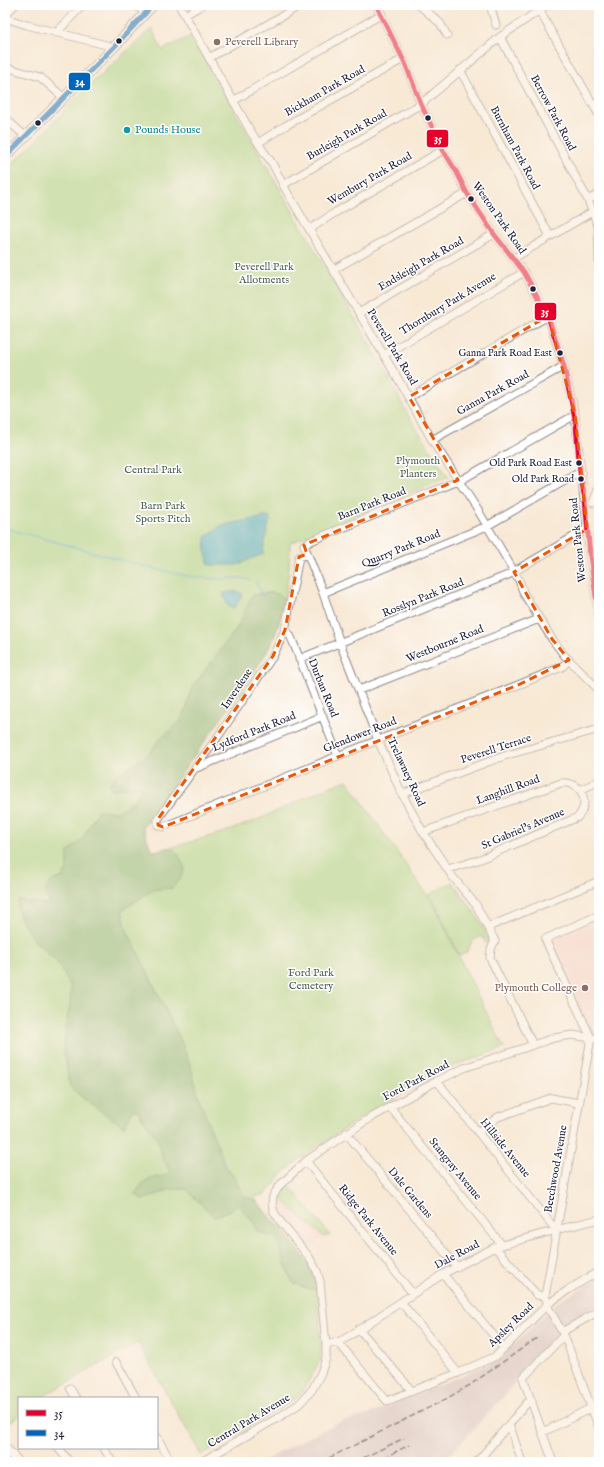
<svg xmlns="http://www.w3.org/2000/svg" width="604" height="1467" font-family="'IM FELL English',serif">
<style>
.built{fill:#f7d0cd}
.industrial{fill:#d2bec3}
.green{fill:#a5d887;stroke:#647d61}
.forest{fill:#84b874;stroke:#536d58}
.water{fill:#41abc1;stroke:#32667e}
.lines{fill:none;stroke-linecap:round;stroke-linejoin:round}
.stream{stroke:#41abc1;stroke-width:1.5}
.minor-casing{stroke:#8d8688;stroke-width:9}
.major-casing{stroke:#8d8688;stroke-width:11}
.minor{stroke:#fff;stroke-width:7}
.major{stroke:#fff;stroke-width:9}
.rail{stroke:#22223b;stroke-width:1.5;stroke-dasharray:6 3;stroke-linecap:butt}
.bus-1-casing{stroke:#fff;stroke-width:8}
.bus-2-casing{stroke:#fff;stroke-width:8}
.bus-1{stroke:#e4002b;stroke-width:5}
.bus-2{stroke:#0065bd;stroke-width:5}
.marked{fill:none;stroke:#e8590c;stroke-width:3;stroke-dasharray:8 5;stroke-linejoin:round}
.bus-dot{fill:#22223b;stroke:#fff;stroke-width:1.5}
.education-dot{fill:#8d6e63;stroke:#fff;stroke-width:1.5}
.culture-dot{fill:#0f9aa8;stroke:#fff;stroke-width:1.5}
.labels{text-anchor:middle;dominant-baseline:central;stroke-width:3;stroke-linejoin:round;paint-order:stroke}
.bus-label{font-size:10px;fill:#22223b;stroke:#fff;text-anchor:end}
.education-label{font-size:11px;fill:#785e54;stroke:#fff;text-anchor:start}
.street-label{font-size:11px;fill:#22223b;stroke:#fff}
.culture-label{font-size:11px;fill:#0d838f;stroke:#fff;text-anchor:start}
.park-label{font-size:11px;fill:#506256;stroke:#fff}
.line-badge{stroke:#fff;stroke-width:1.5}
.badge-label{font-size:11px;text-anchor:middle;font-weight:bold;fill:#fff}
</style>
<rect width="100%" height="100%" fill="#fff"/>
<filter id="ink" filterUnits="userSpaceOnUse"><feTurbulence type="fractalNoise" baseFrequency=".025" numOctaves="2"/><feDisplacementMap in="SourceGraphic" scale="8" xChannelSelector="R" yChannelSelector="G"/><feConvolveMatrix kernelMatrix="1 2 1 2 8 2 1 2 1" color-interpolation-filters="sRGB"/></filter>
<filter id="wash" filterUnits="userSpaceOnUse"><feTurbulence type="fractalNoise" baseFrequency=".012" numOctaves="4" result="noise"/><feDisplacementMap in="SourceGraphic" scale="16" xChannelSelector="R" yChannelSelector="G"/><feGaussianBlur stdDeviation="0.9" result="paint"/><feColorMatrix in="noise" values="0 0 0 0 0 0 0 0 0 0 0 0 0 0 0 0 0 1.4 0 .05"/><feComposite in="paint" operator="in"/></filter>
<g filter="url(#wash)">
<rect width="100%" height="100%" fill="#f8e9d6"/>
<path class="built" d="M599,919V1037L592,1036L548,940Z
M278,1196L324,1237L308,1248L279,1210L277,1203Z"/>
<path class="industrial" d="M599,1278V1305L569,1323L519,1376L507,1393L443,1462H262L289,1447L337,1423L367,1415L487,1365L499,1359L556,1303Z"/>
<path class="green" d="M152,28L162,50L191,36L379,360L409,417L448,477L290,543C290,570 285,610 275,635C272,642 268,649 265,655L143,827L151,850C160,853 174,846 184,844C208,837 233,830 257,820C287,807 316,791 347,780L426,894L433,902L457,953L504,1048L461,1063L437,1074L371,1111L301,1158L281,1175L266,1194L254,1197L265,1212L281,1227L309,1264L315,1277L318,1296L321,1345L320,1359L315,1370L300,1395L286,1405L201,1455L138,1343L40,1398H19V1415L5,1426V170L33,144L79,95Z
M453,882L478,918L490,942L486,943L482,936L472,941L467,952L459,955L434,901L428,895Z
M288,1184L330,1235L324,1237L278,1196L281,1191Z"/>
<path class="forest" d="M272,592L284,598L281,615L275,635L265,655L239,694L143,827L151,850L154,851L171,847L178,854L185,869L179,881L172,888L152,890L122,911L127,930L182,1043L190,1065L201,1104L225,1165L236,1179L243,1195L259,1203L265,1212L281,1227L309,1264L315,1277L317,1289H308L292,1282L275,1237L259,1232L252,1221L239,1206L214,1217L186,1189H171L143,1200L136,1195C139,1180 154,1178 167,1175L170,1171L163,1159L158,1140L141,1116L140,1111L133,1110L124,1127L85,1100L70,1087L64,1052L65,1032L70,1003L71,987L57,962L32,938L20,917L17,908L19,900L27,902L50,904L45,890L52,881L63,877L67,869L68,852L82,840L98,810L117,812L135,800L142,787L111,789L110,783L118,773L136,763L149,753L160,739L180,722L187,707L191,689L237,628L247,608L252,595Z"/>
<path class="water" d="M270,516C269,529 264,540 263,554L237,565H209L205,551L206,536L222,525Z
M235,591L243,594L235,607L230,608L227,604L223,593Z"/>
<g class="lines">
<path class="stream" d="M5,528L147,567L191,577L220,579L240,578L250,580
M256,581L263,597"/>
</g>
</g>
<g filter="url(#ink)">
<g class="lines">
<defs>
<path id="minor" d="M136,5L145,13
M179,5L251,132L264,152L272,163L287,192L401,384L432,440L479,512L519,580L524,594L552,639L565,656L599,690
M376,5L405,63L421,104L443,150L456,171L467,193L494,234L524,272L548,316L564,366L575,415L590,556L599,619
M419,5L440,23L447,35
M490,5L496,25
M539,10L599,115
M5,15L15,5
M185,15L202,5
M5,18L27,25L114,47
M56,33L83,5
M500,37L588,200L598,226L599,267
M209,58L301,5
M5,67L40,77L63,97
M460,70L550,236
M233,101L382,14
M5,118L25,136
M258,143L285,126L403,59
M283,185L421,104L500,37L547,5
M588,200L599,194
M310,229L336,212L443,150
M514,258L592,212
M333,270L467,193
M359,313L494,234
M384,355L524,272
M409,397L548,316
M432,440L564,366
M593,503L599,487
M307,554L299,557L285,630L273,656L219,735L158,819V825L163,827L338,756L518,685L562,667L569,660
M323,593L487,526L580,472
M285,630L290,635L293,642L338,756
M299,659L508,575L587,529
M359,690L539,619
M194,769L323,716
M580,790L599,781
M402,794L504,756L599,729
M423,832L561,783C581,781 591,801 578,817L478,860L448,869
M599,915L545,939L591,1038L545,1296L549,1309L564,1335L599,1428
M488,927L599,881
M533,1045L490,958L491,949L495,941L476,905L452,876L423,832L402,794L378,740L340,643L323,593L304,545L313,540L463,479L575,415
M437,1081L556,1230
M390,1107L502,1245
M478,1132L498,1117L551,1098L579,1103
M346,1133L457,1267
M306,1161L413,1294
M495,1247L537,1295L545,1296
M443,1274L504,1348
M401,1302L458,1373
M359,1329L412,1391
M562,1332L599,1311
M338,1342L387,1401L458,1373L496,1356L548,1304L568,1290L599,1271
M326,1345L338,1342L348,1337L443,1274L495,1247L556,1230L599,1219
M116,1362L136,1398
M70,1388L76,1398
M509,1424L522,1462
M543,1432L599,1404
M157,1437L171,1462
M58,1448L70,1462
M104,1448L112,1462
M201,1462L281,1416L299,1404L312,1390L321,1373L326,1358V1345L320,1281L317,1271L309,1257L283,1225L274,1212L272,1204L273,1196L280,1185L306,1161L367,1120L437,1081L464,1068L554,1038L572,1035L599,1039
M477,1462L527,1403L532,1401
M553,1462L523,1378L564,1335"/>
<path id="major" d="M5,157L114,47L153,5
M5,1448L18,1462"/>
</defs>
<use href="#minor" class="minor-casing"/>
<use href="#major" class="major-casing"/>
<use href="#minor" class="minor"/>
<use href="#major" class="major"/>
<path class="rail" d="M321,1462L446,1399L470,1385L537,1338
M355,1462L404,1438
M376,1462L409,1445"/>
<defs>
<path id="bus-1" d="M376,5L405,63L421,104L443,150L456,171L467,193L494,234L524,272L548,316L564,366L576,424
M576,425L580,472L585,499L590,556L599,619"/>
<path id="bus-2" d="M5,157L114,47L153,5"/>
</defs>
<use href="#bus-1" class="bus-1-casing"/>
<use href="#bus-2" class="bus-2-casing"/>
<use href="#bus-1" class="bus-1"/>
<use href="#bus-2" class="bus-2"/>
</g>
</g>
<path d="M0 0H604V1467H0ZM548,316L575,415L587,529L514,572L552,639L569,660L518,685L163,827L158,825V819L273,656L285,630L299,557L307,554L304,545L458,480L409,397Z" fill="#f8e9d6" fill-opacity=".55" fill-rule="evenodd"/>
<path class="marked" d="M548,316L575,415L587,529L514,572L552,639L569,660L518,685L163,827L158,825V819L273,656L285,630L299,557L307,554L304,545L458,480L409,397Z"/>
<g class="bus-dot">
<circle cx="119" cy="41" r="3.5"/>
<circle cx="428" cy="118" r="3.5"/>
<circle cx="38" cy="123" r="3.5"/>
<circle cx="471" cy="199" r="3.5"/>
<circle cx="533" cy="289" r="3.5"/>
<circle cx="560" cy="353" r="3.5"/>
<circle cx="579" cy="463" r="3.5"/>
<circle cx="581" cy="479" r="3.5"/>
</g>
<g class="education-dot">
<circle cx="217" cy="42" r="4"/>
<circle cx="585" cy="988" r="4"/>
</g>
<circle class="culture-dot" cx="127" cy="130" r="4"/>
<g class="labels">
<g class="bus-label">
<text x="552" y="353">Ganna Park Road East</text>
<text x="572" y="463">Old Park Road East</text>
<text x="574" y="479">Old Park Road</text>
</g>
<g class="education-label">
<text x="225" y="42">Peverell Library</text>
<text x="577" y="988" text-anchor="end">Plymouth College</text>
</g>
<g class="street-label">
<text transform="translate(325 91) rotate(-30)">Bickham Park Road</text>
<text transform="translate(553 113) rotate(62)">Berrow Park Road</text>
<text transform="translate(347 135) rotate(-30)">Burleigh Park Road</text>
<text transform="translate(515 148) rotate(62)">Burnham Park Road</text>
<text transform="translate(370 179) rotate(-30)">Wembury Park Road</text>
<text transform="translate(499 218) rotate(55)">Weston Park Road</text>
<text transform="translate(421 264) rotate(-30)">Endsleigh Park Road</text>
<text transform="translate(448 304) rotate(-31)">Thornbury Park Avenue</text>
<text transform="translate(392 347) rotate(59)">Peverell Park Road</text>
<text transform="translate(493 393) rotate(-29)">Ganna Park Road</text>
<text transform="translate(372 504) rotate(-22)">Barn Park Road</text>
<text transform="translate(578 540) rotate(-96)">Weston Park Road</text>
<text transform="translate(401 549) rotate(-22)">Quarry Park Road</text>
<text transform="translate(423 598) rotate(-22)">Rosslyn Park Road</text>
<text transform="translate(445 644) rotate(-22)">Westbourne Road</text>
<text transform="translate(323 688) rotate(68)">Durban Road</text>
<text transform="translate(237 689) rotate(-56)">Inverdene</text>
<text transform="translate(254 732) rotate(-22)">Lydford Park Road</text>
<text transform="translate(360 735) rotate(-22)">Glendower Road</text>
<text transform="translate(496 749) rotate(-18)">Peverell Terrace</text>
<text transform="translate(406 772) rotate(65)">Trelawney Road</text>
<text transform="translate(508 790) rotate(-20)">Langhill Road</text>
<text transform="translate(523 829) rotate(-23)">St Gabriel's Avenue</text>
<text transform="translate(416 1081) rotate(-28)">Ford Park Road</text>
<text transform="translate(505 1148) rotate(51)">Hillside Avenue</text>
<text transform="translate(455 1169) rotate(51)">Stangray Avenue</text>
<text transform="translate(556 1169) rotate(-80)">Beechwood Avenue</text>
<text transform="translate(410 1193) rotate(50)">Dale Gardens</text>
<text transform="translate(368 1220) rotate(51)">Ridge Park Avenue</text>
<text transform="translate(457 1255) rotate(-28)">Dale Road</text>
<text transform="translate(511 1325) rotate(-44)">Apsley Road</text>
<text transform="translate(249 1421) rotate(-31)">Central Park Avenue</text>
</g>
<g class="culture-label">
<text x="135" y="130">Pounds House</text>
</g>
<g class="park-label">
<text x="264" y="267">Peverell Park<tspan x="264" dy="13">Allotments</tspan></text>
<text x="418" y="461">Plymouth<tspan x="418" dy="13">Planters</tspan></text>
<text x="153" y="470">Central Park</text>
<text x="163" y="506">Barn Park<tspan x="163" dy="13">Sports Pitch</tspan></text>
<text x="311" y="973">Ford Park<tspan x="311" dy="13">Cemetery</tspan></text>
</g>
</g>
<g class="line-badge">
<rect x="68" y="72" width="23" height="19" rx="4" fill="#0065bd"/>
<rect x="426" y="129" width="23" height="19" rx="4" fill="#e4002b"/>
<rect x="534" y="302" width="23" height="19" rx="4" fill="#e4002b"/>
</g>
<g class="badge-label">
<text x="80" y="85">34</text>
<text x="438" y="142">35</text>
<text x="545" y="315">35</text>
</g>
<rect width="604" height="1467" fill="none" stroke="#fff" stroke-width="20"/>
<rect x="18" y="1397" width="140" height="52" fill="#ffffff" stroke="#a7a7b1"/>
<rect x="26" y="1410" width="20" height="6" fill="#e4002b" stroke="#a7a7b1"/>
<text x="54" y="1417" font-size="12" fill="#22223b">35</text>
<rect x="26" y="1430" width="20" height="6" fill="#0065bd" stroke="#a7a7b1"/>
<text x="54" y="1437" font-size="12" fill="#22223b">34</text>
</svg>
